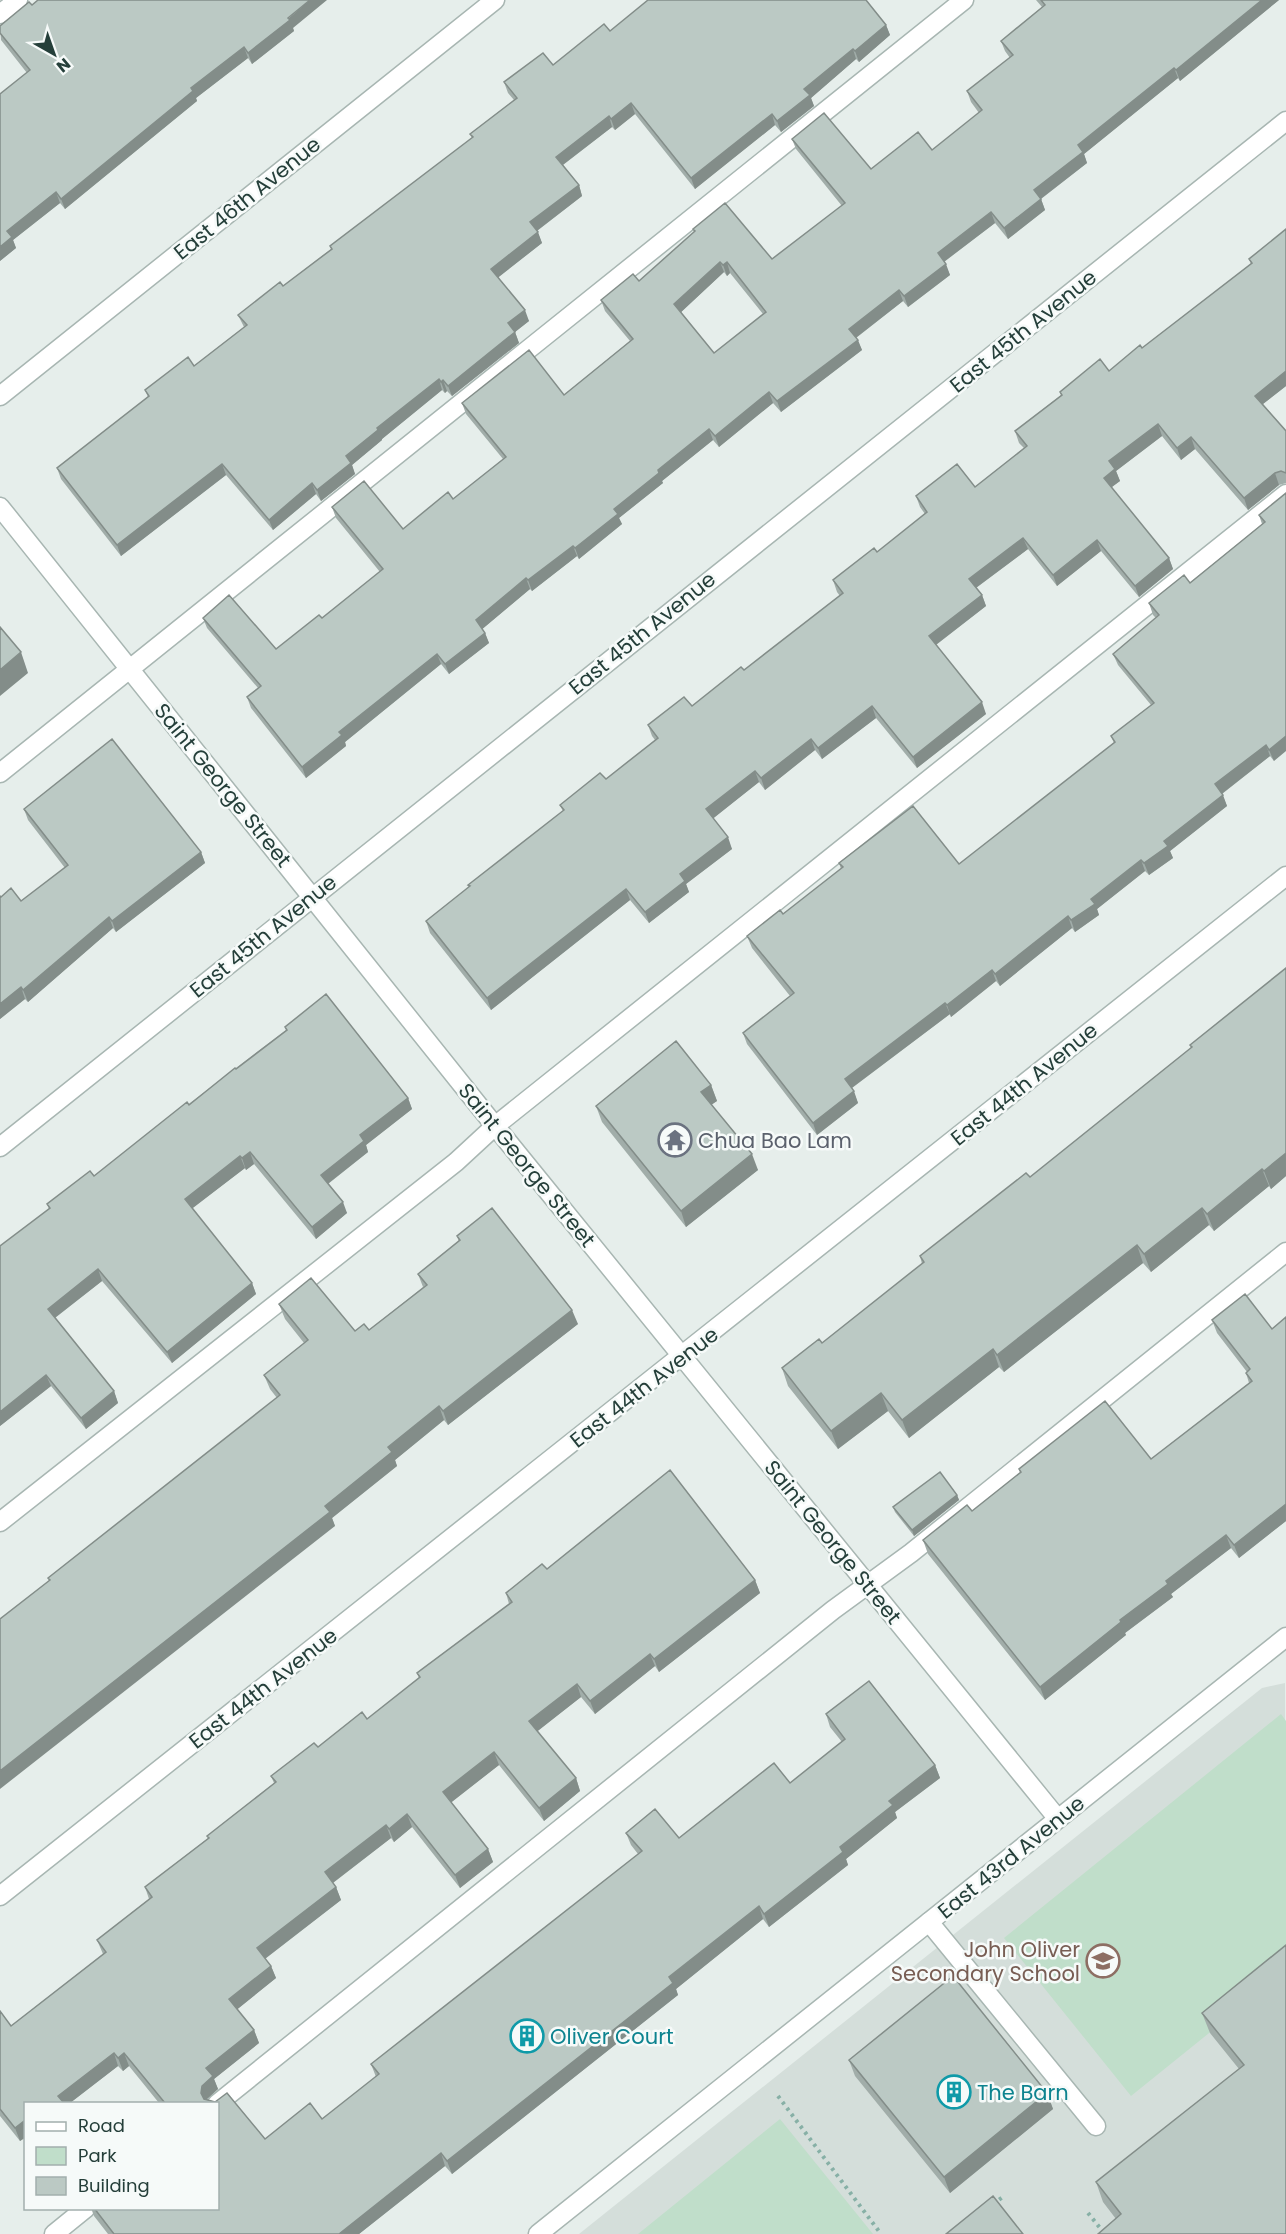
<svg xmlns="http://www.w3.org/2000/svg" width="1286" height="2234" font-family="Poppins,sans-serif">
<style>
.built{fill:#d4deda}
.green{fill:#c0deca}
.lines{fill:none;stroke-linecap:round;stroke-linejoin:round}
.service-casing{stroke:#a8b6b2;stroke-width:21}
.minor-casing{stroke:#a8b6b2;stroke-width:21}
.path{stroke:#87b0a6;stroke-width:4;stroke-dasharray:3 4.5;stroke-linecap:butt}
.service{stroke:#fff;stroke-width:18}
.minor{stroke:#fff;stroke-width:18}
.wall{fill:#a1ada9;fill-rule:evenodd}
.shaded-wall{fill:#838d89}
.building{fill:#bbc9c4;stroke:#838d89;stroke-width:1.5;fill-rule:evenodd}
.labels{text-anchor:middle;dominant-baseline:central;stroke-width:5;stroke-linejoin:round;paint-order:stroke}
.street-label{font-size:21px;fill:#253f3a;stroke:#f6faf9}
.worship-label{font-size:21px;fill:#5b616d;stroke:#f6faf9;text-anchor:start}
.education-label{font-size:21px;fill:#785e54;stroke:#f6faf9;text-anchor:end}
.culture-label{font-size:21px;fill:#0d838f;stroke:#f6faf9;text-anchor:start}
</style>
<rect width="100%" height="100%" fill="#e6eeeb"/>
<path class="built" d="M1285,1683L1286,2234H579L1262,1688Z"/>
<path class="green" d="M1281,1714L1286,1721V1971L1131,2096L1004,1938Z
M780,2119L873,2234H638Z"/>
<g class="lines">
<defs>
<path id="service" d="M0,14L18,0
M0,773L964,0
M0,1522L456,1162L495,1126L1286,494
M929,1922L1096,2126
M217,2104L833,1610L911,1553L1286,1252
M54,2234L86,2208"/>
<path id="minor" d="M0,396L495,0
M0,507L495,1126L1058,1819
M0,1147L1286,121
M0,1896L1286,876
M538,2234L1286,1637"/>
</defs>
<use href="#service" class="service-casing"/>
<use href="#minor" class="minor-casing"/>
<path class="path" d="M778,2096L881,2234
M993,2204L1003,2197
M1088,2213L1105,2234"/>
<use href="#service" class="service"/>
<use href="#minor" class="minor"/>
</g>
<path class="wall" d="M1036,0H1279L1180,81L1178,78L1084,154L1087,163L1041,199L1045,210L1008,239L995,223L944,262L950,275L908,307L903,301L856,338L862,350L781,412L773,403L719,447L713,440L662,481L663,483L619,518L622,524L579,559L577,556L532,591L530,589L482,629L485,633L489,643L449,674L441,664L345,742L346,746L306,778L251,708L247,697L258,688L207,628L203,618L276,649L322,618L380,572L336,518L332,507L403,529L453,499L503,459L466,414L462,403L564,395L630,341L605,311L601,300L639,281L694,232L693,229L772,259L842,206L796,149L792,139L871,169L932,150L979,113L971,102L967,91L1010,58L1005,51L1001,41L1042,7ZM724,272L727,276L730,273L763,314L714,353L681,312Z
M32,5L293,28L294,31L252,64L248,58L196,98L197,101L65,209L60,203L13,240L16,248L0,261L27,73L1,40L0,26Z
M886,25L890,35L859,62L856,59L811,98L814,106L781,132L775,125L695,189L635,114L615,130L612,127L563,165L579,185L582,196L537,231L542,243L498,277L529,321L515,332L519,343L452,396L447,391L445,393L442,390L382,439V440L352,465L355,474L321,501L316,494L273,530L226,475L121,556L61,479L57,468L148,397L145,390L194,366L244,327L238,315L283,286L331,249L330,246L472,138L470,134L514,100L508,93L504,82L553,65L610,31Z
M1286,229V386L1263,404L1286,431V483L1279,485L1248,510L1195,449L1181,460L1162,436L1116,471L1120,481L1111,487L1169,558L1173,569L1139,597L1101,551L1057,586L1028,549L976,588L982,595L986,606L936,645L986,714L917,768L876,718L822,759L815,750L765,790L759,782L713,818L732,849L686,884L689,892L649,923L630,900L491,1010L430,933L426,921L469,887L468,885L563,811L560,805L606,779L655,740L652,736L648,725L692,706L744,670L840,596L837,592L833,580L877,552L925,514L920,507L916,496L975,487L1024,448L1019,443L1015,431L1061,395L1060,392L1109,371L1142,348L1251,264L1249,259Z
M1286,493L1274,761L1270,756L1222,794L1227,806L1170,851L1173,858L1149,875L1145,871L1097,909L1099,915L1075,932L1072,928L1000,986L996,981L951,1017L950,1014L852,1088L858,1103L817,1135L747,1044L743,1033L790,996L752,948L747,936L783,914L841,869L839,863L959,864L1114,743L1111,736L1151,705L1118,665L1113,654L1156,618L1153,615L1149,603L1190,583L1262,524L1259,515Z
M24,809L201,852L205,863L116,932L113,928L28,1002L25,999L0,1019L21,901L65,868L28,820Z
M1286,968V1176L1271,1189L1269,1186L1214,1231L1209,1225L1151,1272L1143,1263L1004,1372L999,1367L909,1438L888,1411L838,1449L788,1386L782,1368L822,1343L922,1264L920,1256L1030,1177L1191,1048L1190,1045Z
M285,1027L408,1098L412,1109L366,1145L368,1152L328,1184L347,1213L316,1239L254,1164L246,1170L245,1168L192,1208L252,1283L256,1294L172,1363L102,1281L55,1318L114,1391L118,1403L86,1429L51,1386L0,1426L49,1209L47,1204L94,1176L286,1030Z
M711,1085L717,1101L711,1104L758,1170L686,1227L602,1122L596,1106Z
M457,1236L578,1324L448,1425L444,1420L395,1460L397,1466L332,1518L335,1526L49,1581L48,1578L277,1398L270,1389L264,1375L304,1343L285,1319L279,1304L355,1331L369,1330L423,1287L418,1274L459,1242Z
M1286,1317V1521L1239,1558L1231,1548L1171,1594L1173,1597L1125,1633L1126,1635L1045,1700L928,1554L923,1540L972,1511L1020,1473L1019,1469L1151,1459L1249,1383L1246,1373L1247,1372L1217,1333L1212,1320L1272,1329Z
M670,1470L755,1580L760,1593L659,1672L655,1666L595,1714L581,1697L537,1731L576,1778L580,1791L544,1821L499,1765L451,1802L488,1849L493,1862L460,1888L412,1827L394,1842L391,1838L333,1883L336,1887L341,1900L265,1959L271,1966L276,1978L237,2009L254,2030L259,2043L214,2079L218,2089L207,2099L215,2102L227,2093L265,2139L310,2103L322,2119L376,2077L371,2064L638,1854L631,1845L626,1833L655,1809L679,1838L774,1763L790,1783L842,1742L830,1727L826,1714L869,1681L935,1765L940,1778L895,1812L897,1818L846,1859L848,1865L769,1927L763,1919L676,1989L678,1995L452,2174L445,2166L359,2234H108L94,2216L91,2208H218V2103H159L129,2066L123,2071L118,2066L70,2103H26V2137L20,2141L0,2116V2011L11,2026L103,1954L97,1940L149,1899L145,1887L208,1838L207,1836L274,1783L271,1776L314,1743L318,1747L362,1712L367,1719L419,1678L417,1673L509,1604L506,1593L542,1564L547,1569Z
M957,1495L959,1500L914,1536L895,1512L893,1507Z
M1286,1945V2234L1116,2219L1103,2202L1096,2182L1239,2069L1210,2033L1202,2013Z
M849,2060L1047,2093L1053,2109L950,2193L855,2076Z"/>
<path class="shaded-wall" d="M310,0H327L293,28L294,31L252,64L248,53Z
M1262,0H1279L1180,81L1176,70Z
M886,25L890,35L859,62L855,51Z
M244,47L248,58L196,98L197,101L65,209L61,199L191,88Z
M853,49L856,59L811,98L814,106L781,132L777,121L804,89Z
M1174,68L1178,78L1084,154L1087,163L1038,201L1034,190L1078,145Z
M631,103L635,114L615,130L611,119Z
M772,114L775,125L695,189L691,178Z
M609,116L612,127L560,167L556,157Z
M579,185L582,196L534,233L530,222Z
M56,192L60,203L13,240L16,248L0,261V247L7,231Z
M1041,199L1045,210L1008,239L1004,228Z
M991,212L995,223L941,264L938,253Z
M538,232L542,243L495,280L491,269Z
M720,262L724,272L678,315L674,304Z
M727,262L730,273L727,276L723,265Z
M946,264L950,275L908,307L904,296Z
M899,290L903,301L853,340L849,329Z
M525,310L529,321L515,332L519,343L452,396L448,386L508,323Z
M858,340L862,350L781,412L777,401Z
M1286,371V386L1259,407L1255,396Z
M439,379L442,390L382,439V440L352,465L355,474L321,501L317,490L346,456L377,428Z
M443,380L447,391L445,393L441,382Z
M769,392L773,403L719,447L715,436Z
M1158,424L1162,436L1116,471L1120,481L1108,490L1104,478L1109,461Z
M709,429L713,440L662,481L663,483L619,518L622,524L579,559L575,548L614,509L658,470Z
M1191,437L1195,449L1181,460L1177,448Z
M222,464L226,475L121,556L117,545Z
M1275,473L1279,485L1248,510L1244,498Z
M312,483L316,494L273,530L269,520Z
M1023,538L1028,549L973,590L969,579Z
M1097,540L1101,551L1057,586L1053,575Z
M573,546L577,556L532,591L528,580Z
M1169,558L1173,569L1139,597L1135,586Z
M526,578L530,589L480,631L476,620Z
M982,595L986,606L933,647L929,636Z
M485,633L489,643L449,674L445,664Z
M21,652L28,673L0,696V670Z
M437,654L441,664L345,742L346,746L306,778L302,767L339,732Z
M982,702L986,714L917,768L913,757Z
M872,706L876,718L822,759L818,748Z
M1286,736V751L1274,761L1269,750Z
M811,739L815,750L765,790L761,778Z
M1266,745L1270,756L1219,796L1215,784Z
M755,771L759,782L710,821L706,809Z
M1223,795L1227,806L1170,851L1173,858L1149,875L1144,863L1164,841Z
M728,837L732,849L686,884L689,892L649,923L645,912L680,874Z
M201,852L205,863L116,932L112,921Z
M1141,860L1145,871L1097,909L1099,915L1075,932L1071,920L1091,899Z
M626,889L630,900L491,1010L487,998Z
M1068,916L1072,928L1000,986L995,974Z
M109,917L113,928L28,1002L23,990Z
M992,970L996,981L951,1017L947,1005Z
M21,987L25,999L0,1019V1004Z
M945,1003L950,1014L849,1090L845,1079Z
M711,1085L717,1101L707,1108L701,1092Z
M854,1091L858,1103L817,1135L813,1123Z
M408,1098L412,1109L366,1145L368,1152L325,1186L321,1175L360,1135Z
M250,1152L254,1164L246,1170L242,1158Z
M1286,1153V1176L1271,1189L1264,1171Z
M752,1154L758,1170L686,1227L681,1211Z
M240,1156L245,1168L189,1211L185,1199Z
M1262,1169L1269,1186L1214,1231L1207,1214Z
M343,1202L347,1213L316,1239L312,1227Z
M1202,1208L1209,1225L1151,1272L1144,1254Z
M1137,1245L1143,1263L1004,1372L997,1355Z
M98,1269L102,1281L52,1320L48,1309Z
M252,1283L256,1294L172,1363L167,1352Z
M572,1310L578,1324L448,1425L443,1411Z
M993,1349L999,1367L909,1438L902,1420Z
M46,1375L51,1386L0,1426V1412Z
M114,1391L118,1403L86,1429L81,1418Z
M881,1393L888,1411L838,1449L831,1431Z
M439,1406L444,1420L395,1460L397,1466L332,1518L335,1526L0,1789V1771L325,1506L388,1447Z
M957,1495L959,1500L914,1536L912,1530Z
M1286,1504V1521L1239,1558L1234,1545Z
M1226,1535L1231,1548L1171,1594L1173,1597L1125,1633L1126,1635L1045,1700L1040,1687L1166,1581Z
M755,1580L760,1593L659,1672L654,1659Z
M650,1654L655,1666L595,1714L590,1701Z
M577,1684L581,1697L534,1734L529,1721Z
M494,1752L499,1765L448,1805L443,1792Z
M935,1765L940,1778L895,1812L897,1818L846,1859L848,1865L769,1927L764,1914L840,1847L889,1801Z
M576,1778L580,1791L544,1821L539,1808Z
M407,1814L412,1827L394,1842L389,1829Z
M386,1825L391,1838L330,1885L325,1872Z
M488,1849L493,1862L460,1888L455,1875Z
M336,1887L341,1900L262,1961L257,1948Z
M759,1906L763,1919L676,1989L678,1995L452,2174L447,2161L669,1977Z
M271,1966L276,1978L234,2012L229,1999Z
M254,2030L259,2043L214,2079L218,2089L207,2099L206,2103L201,2093L206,2068Z
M114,2053L118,2066L70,2103H61L58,2096Z
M124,2053L129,2066L123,2071L118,2058Z
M1047,2093L1053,2109L950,2193L944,2177Z
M24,2121L26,2126V2137L20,2141L15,2128Z
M441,2153L445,2166L359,2234H339Z"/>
<path class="building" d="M38,0H310L288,18L290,20L248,53L244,47L191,88L193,91L61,199L56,192L7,231L12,237L0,247V94L30,70L0,33V26L29,2L32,5Z
M648,0H866L886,25L855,51L853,49L804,89L810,95L777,121L772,114L691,178L631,103L611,119L609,116L556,157L579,185L530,222L538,232L491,269L525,310L508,323L515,332L448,386L443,380L441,382L439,379L377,428L378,430L346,456L351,463L317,490L312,483L269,520L222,464L117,545L57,468L149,396L145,390L188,357L194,366L247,325L238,315L280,282L283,286L332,249L330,246L473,137L470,134L517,98L504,82L543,53L553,65L604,24L610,31Z
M1041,0H1262L1176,70L1174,68L1078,145L1083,152L1034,190L1041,199L1004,228L991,212L938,253L946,264L904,296L899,290L849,329L858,340L777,401L769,392L715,436L709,429L658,470L659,473L614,509L618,514L575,548L573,546L528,580L526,578L476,620L485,633L445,664L437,654L339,732L342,735L302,767L247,697L261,686L203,618L229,595L276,649L319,615L322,618L383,569L332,507L364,481L403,529L448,492L453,499L506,457L462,403L529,350L564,395L633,339L601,300L633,274L639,281L695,231L693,229L725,203L772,259L845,203L792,139L824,113L871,169L918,132L932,150L982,110L967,91L1013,55L1001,41L1045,5ZM720,262L723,265L727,262L766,312L714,353L674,304Z
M1286,229V371L1255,396L1286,431V473L1281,471L1275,473L1244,498L1191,437L1177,448L1158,424L1109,461L1115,469L1104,478L1169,558L1135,586L1097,540L1053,575L1023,538L969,579L982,595L929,636L982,702L913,757L872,706L818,748L811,739L761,778L755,771L706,809L728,837L680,874L685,881L645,912L626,889L487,998L426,921L470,886L468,885L564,810L560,805L600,773L606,779L658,738L648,725L684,697L692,706L741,667L744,670L843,593L833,580L874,548L877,552L927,512L916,496L957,464L975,487L1027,446L1015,431L1062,395L1060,392L1100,359L1109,371L1140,345L1142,348L1252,263L1249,259Z
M1286,493V736L1269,750L1266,745L1215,784L1223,795L1164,841L1168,846L1144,863L1141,860L1091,899L1095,904L1071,920L1068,916L995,974L992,970L947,1005L945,1003L845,1079L854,1091L813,1123L743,1033L794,993L747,936L780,910L783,914L843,867L839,863L913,806L959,864L1115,742L1111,736L1154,703L1113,654L1159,615L1149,603L1184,575L1190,583L1265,522L1259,515Z
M0,627L21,652L0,670Z
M112,739L201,852L112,921L109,917L23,990L21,987L0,1004V896L1,897L11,888L21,901L68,865L24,809Z
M1286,968V1153L1264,1171L1262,1169L1207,1214L1202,1208L1144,1254L1137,1245L997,1355L993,1349L902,1420L881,1393L831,1431L782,1368L819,1339L822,1343L924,1262L920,1256L1026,1173L1030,1177L1192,1047L1190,1045Z
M326,994L408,1098L360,1135L364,1141L321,1175L343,1202L312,1227L250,1152L242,1158L240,1156L185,1199L252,1283L167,1352L98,1269L48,1309L114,1391L81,1418L46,1375L0,1412V1246L50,1208L47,1204L90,1171L94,1176L187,1102L189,1105L235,1068L236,1069L287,1030L285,1027Z
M676,1041L711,1085L701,1092L752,1154L681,1211L596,1106Z
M492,1208L572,1310L443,1411L439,1406L388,1447L392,1452L325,1506L330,1512L0,1771V1619L50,1580L48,1578L280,1395L264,1375L308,1340L279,1304L311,1278L355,1331L364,1324L369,1330L427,1285L418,1274L460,1240L457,1236Z
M1245,1294L1272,1329L1286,1317V1504L1234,1545L1226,1535L1166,1581L1168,1584L1120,1620L1121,1622L1040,1687L923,1540L967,1505L972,1511L1021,1472L1019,1469L1105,1401L1151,1459L1252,1381L1246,1373L1250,1369L1212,1320Z
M670,1470L755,1580L654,1659L650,1654L590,1701L577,1684L529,1721L576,1778L539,1808L494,1752L443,1792L488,1849L455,1875L407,1814L389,1829L386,1825L325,1872L336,1887L257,1948L271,1966L229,1999L254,2030L206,2068L213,2076L202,2086L201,2093L204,2099L215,2102L227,2093L265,2139L310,2103L322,2119L379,2074L371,2064L642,1851L626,1833L655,1809L679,1838L774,1763L790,1783L845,1739L826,1714L869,1681L935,1765L889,1801L893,1805L840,1847L843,1852L764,1914L759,1906L669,1977L673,1983L447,2161L441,2153L339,2234H114L94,2208H218V2103H165L124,2053L118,2058L114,2053L58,2096L64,2103H26V2124L24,2121L15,2128L0,2109V2011L11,2026L106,1952L97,1940L152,1897L145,1887L209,1838L207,1836L276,1782L271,1776L314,1743L318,1747L362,1712L367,1719L420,1677L417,1673L512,1602L506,1593L542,1564L547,1569Z
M940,1472L957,1495L912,1530L893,1507Z
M1286,1945V2234H1098L1121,2214L1096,2182L1244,2065L1202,2013Z
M953,1976L1047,2093L944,2177L849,2060Z
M993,2196L1023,2234H946Z"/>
<defs>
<symbol id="temple-ring" viewBox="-11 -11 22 22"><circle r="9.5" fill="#f6faf9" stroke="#6b7280" stroke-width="1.5"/><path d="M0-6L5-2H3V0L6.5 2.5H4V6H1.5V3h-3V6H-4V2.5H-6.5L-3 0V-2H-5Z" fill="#6b7280"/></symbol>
<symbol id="school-ring" viewBox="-11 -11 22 22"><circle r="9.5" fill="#f6faf9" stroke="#8d6e63" stroke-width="1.5"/><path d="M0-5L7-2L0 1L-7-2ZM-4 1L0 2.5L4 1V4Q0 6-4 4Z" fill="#8d6e63"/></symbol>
<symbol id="building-ring" viewBox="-11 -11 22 22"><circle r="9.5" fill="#f6faf9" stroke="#0f9aa8" stroke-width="1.5"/><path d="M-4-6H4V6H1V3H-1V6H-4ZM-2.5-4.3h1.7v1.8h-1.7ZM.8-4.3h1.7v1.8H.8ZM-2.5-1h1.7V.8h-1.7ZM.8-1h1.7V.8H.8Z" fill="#0f9aa8"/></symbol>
</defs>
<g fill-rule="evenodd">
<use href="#temple-ring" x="656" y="1121" width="38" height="38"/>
<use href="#school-ring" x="1084" y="1942" width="38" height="38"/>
<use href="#building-ring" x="508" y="2017" width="38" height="38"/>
<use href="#building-ring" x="935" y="2073" width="38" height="38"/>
</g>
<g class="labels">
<g class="street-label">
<text transform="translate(247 198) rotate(-39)">East 46th Avenue</text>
<text transform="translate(1023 331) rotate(-39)">East 45th Avenue</text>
<text transform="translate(642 633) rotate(-39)">East 45th Avenue</text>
<text transform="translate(223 785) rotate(51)">Saint George Street</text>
<text transform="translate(263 936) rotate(-39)">East 45th Avenue</text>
<text transform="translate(1024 1084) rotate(-39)">East 44th Avenue</text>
<text transform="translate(527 1165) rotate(51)">Saint George Street</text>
<text transform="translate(644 1387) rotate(-38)">East 44th Avenue</text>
<text transform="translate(833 1542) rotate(51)">Saint George Street</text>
<text transform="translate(263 1688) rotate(-38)">East 44th Avenue</text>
<text transform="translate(1011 1857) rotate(-39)">East 43rd Avenue</text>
</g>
<g class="worship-label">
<text x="698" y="1140">Chua Bao Lam</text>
</g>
<g class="education-label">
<text x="1080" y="1949">John Oliver<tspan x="1080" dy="24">Secondary School</tspan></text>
</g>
<g class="culture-label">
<text x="550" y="2036">Oliver Court</text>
<text x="977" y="2092">The Barn</text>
</g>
</g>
<rect x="24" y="2102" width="195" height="108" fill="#f6faf9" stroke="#a2afad" stroke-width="1.5"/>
<rect x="36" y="2122" width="30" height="9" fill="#ffffff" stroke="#a2afad" stroke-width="1.5"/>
<text x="78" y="2132" font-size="18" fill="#253f3a">Road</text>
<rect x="36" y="2147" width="30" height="18" fill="#c0deca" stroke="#a2afad" stroke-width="1.5"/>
<text x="78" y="2162" font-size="18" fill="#253f3a">Park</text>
<rect x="36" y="2177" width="30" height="18" fill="#bbc9c4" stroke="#a2afad" stroke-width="1.5"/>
<text x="78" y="2192" font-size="18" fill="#253f3a">Building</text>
<g transform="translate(54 54) rotate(140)" stroke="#f6faf9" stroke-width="4.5" paint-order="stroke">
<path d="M0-4.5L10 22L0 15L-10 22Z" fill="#253f3a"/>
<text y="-9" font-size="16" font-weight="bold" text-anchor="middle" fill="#253f3a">N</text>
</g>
</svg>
